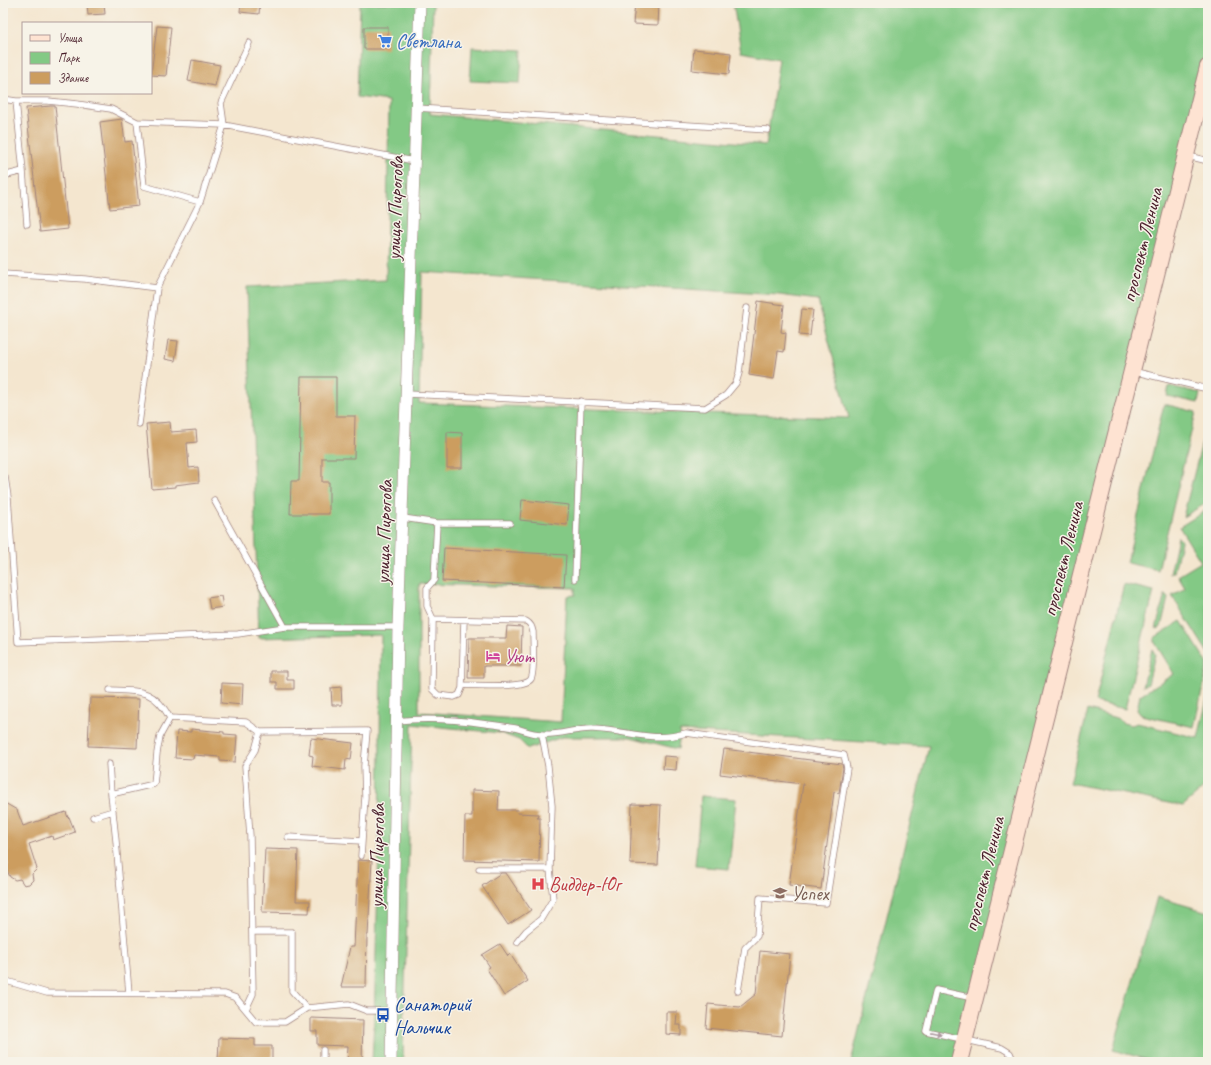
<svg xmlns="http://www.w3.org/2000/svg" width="1211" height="1065" font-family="Caveat,sans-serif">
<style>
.green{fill:#83c985;stroke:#667458;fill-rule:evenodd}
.building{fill:#cc9d5e}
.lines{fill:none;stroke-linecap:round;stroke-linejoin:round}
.service-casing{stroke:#9f827d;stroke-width:7}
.minor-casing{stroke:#9f827d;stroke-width:12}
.secondary-casing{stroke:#9f827d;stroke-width:18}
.service{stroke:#fff;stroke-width:5.5}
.minor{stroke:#fff;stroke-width:11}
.secondary{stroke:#fee3d2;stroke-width:16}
.oneway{fill:#ae9aa0}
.labels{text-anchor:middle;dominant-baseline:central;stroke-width:3;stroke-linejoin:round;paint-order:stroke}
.shop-label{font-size:20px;fill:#366cbe;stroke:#f7f3e8;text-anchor:start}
.street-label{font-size:20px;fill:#4a1f2b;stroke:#f7f3e8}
.hotel-label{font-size:20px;fill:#b23c85;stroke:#f7f3e8;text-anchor:start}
.health-label{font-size:20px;fill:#be3a42;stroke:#f7f3e8;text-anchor:start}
.education-label{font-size:20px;fill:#785e54;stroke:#f7f3e8;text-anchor:start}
.transit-label{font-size:20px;fill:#164399;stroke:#f7f3e8;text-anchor:start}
</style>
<rect width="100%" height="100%" fill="#f7f3e8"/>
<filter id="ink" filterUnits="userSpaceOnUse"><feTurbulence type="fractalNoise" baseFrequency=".025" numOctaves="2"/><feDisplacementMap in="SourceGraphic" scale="8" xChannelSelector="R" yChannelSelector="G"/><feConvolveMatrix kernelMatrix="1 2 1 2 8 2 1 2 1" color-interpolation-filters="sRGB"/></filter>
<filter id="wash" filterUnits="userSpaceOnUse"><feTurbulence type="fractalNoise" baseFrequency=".012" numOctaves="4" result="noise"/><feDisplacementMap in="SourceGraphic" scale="16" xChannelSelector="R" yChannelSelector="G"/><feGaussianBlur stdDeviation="0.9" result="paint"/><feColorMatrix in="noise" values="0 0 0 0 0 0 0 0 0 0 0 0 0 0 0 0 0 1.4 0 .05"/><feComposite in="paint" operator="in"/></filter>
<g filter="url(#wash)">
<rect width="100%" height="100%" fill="#f4e6cf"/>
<path class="green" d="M360,3H433L430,114L766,145L779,59L741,52L733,3H1208V67L959,1062H851L929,746L680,731L678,749L630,737H562L528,749L519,740L500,733L412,724L403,1062H372L374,1021L379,845L381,635L259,638L247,287L386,280L389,101L357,97ZM422,272L779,295L818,300L849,418L419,403ZM419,584L575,588V595L567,596L561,722L419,712Z
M472,47L522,50L520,83L470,81Z
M1169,386L1200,393L1198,403L1167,396Z
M1164,404L1196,412L1158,570L1127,563Z
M1208,419V502L1183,517Z
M1208,509V653L1172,596L1185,588L1178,576L1201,562L1180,528L1181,526Z
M1178,537L1181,541L1174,572L1170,574Z
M1124,584L1154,591L1125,709L1095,702Z
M1165,594L1168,598L1161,627L1156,629Z
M1181,621L1208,664L1194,727L1141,715L1137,710L1140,695L1174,674L1154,641V638Z
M1152,649L1155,654L1148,684L1143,686Z
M1208,695V784L1183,806L1070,783L1088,710L1120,719L1123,723L1132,725L1137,723L1198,738Z
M701,796L736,799L729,869L695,866Z
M1157,897L1208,912V1062H1156L1113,1050Z"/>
<g id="blocks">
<path class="building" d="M87,3H104L105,14L88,15Z
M241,3H260L259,14L240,12Z
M635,3H659L658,25L633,24Z
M157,26L171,27L166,76L151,75Z
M364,27H388V49H364Z
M694,49L731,53L729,74L692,70Z
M192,60L220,65L215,86L188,81Z
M51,106H55L68,229L40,232L26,108Z
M122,119L125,142L132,141L139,206L110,209L100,122Z
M758,301L784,305L781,332L786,333L784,352L778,351L774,379L749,375Z
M802,309L813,310L810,336L799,335Z
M168,340L178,341L175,361L165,359Z
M301,377H336V416H355L354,458H322V482H329V514H290L291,481H299Z
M170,422L171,432L196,430L197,442L187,443L189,468L198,467L199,482L175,485V487L152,489L146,424Z
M447,432L462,433V468H447Z
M522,500L569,505L567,525L520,520Z
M444,548L566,555L564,587L442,581Z
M221,596L223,607L210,609L208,598Z
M507,626L522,627L521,666H484V678H468L469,638H506Z
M271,671H287V680H294V689H277V682H271Z
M222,683L243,684L242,705L221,703Z
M341,687L342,705H332L331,688Z
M90,698L139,699L137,748L88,746Z
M191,729L224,732V734L237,735L235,762L220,761V757L194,755L193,759L175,758L177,731L191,732Z
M311,738L353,743L351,760L346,759L345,770L312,766L313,756L309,755Z
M724,749L842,764L843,768L839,793L834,792L821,889L789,885L803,784L720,774Z
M664,756L677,757L676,770L663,769Z
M472,790L499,791L498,810H518L517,813L538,814L537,818H540L539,862L464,860L465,816H472Z
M3,802L17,810L23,826L66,812L68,818L69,817L75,832L53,840L52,836L29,844L37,869L32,874L33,880L29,884L24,885L20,879L15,880L10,877L6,868L8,865L3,848Z
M632,804L661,805L658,865L630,864Z
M265,849L298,850L296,901H310L309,913L262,912Z
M358,860L372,861L368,935H367L366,987H341L350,947H354Z
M501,873H506L531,910L508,925L482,886Z
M500,944L508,956L510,954L528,981L504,996L487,969L490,967L482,955Z
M760,951L790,954L782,1036L706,1028L708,1004L740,1007L756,994Z
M666,1012H677L676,1025H681V1035L666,1034Z
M311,1018L363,1020L362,1062H347L348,1046L317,1045V1031H311Z
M219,1038L255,1039V1046H272V1062H218Z"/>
</g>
</g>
<g filter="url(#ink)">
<use href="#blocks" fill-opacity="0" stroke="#9f827d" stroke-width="1"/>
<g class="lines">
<defs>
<path id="service" d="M3,99L16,101H48L77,104L111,109L137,122L224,125L414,161
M16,101L23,171
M417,108L768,130
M137,122L144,186L200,202
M1188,156L1208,161
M3,176L23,171L27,224
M3,274L85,279L157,288L139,424
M157,288L200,202L224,125L221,103L249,43
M1132,371L1208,389
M407,394L705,408L726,395L736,383L739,373L747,308
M3,477H5L8,497L18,642L238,634L285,627H398
M214,500L285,627
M403,518L437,523H510
M437,523L434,580L427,588V606L433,619L432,689L438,695L454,697L459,695L462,688L464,620
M575,579L581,401
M433,619L526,621C531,624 532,627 533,632C533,642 535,672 531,679C525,689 474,685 462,685
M110,690C140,691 154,689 170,718L246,722L260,732L367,731L364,766L365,797L361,856
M396,721C436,716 475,722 515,728C524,730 532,734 541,734C558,736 576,728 593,729C626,730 652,743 686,733L844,755L847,768L826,903L760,898L757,936L745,948L738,991
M109,764L111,794L116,841L129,993
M111,794L154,784L157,753L160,736L170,718
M93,817L113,811
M288,837L362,841
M479,869H550
M252,932H292V991L307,1008
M517,942L526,931L541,919L553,899L550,869L552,806L548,766L542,735
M3,980L47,993L225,994L236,998L256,1022H285L307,1008L349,1004L367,1011H392
M973,998L936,990L926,1031L1002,1048L1010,1053L1014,1062
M246,1009L253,994L250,836L245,766L255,750L260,732
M323,1062V1050"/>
<path id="minor" d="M391,1062L398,627L420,3"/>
<path id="secondary" d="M959,1062L1208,67"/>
</defs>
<use href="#service" class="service-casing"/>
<use href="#minor" class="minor-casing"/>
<use href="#secondary" class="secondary-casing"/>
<use href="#service" class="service"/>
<use href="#minor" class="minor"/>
<use href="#secondary" class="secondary"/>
</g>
<defs><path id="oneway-solid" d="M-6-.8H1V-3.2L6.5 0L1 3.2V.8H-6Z"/></defs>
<use class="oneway" href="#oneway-solid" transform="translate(936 1033) rotate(11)"/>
</g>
<defs>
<symbol id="supermarket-bare" viewBox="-9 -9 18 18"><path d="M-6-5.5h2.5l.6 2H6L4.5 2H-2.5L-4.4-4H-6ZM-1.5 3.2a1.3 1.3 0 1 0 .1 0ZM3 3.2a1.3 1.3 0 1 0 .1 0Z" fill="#3f7fe0" stroke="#f7f3e8" stroke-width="2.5" paint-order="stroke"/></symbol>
<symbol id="hotel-bare" viewBox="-9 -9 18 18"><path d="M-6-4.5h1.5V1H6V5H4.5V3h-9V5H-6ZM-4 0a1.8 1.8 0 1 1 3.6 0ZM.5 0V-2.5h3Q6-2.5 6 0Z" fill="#d1479c" stroke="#f7f3e8" stroke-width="2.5" paint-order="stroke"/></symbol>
<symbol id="hospital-bare" viewBox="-9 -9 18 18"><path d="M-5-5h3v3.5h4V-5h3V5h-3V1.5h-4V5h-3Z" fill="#e0444e" stroke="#f7f3e8" stroke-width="2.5" paint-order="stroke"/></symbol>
<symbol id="school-bare" viewBox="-9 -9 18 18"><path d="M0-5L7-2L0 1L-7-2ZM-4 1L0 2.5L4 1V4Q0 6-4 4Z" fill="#8d6e63" stroke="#f7f3e8" stroke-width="2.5" paint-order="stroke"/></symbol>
<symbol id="bus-bare" viewBox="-9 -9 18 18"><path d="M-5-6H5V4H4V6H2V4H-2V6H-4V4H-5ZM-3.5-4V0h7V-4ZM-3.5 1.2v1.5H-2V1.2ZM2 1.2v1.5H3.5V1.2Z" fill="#1a4fb4" stroke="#f7f3e8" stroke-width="2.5" paint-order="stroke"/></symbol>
</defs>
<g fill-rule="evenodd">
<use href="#supermarket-bare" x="375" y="31" width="20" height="20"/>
<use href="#hotel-bare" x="483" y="646" width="20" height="20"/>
<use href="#hospital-bare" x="528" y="874" width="20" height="20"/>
<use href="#school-bare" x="770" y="883" width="20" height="20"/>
<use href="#bus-bare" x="373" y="1005" width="20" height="20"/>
</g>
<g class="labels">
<g class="shop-label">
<text x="396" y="41">Светлана</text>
</g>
<g class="street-label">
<text transform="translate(395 208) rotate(-88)">улица Пирогова</text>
<text transform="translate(1142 245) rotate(-76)">проспект Ленина</text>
<text transform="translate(384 532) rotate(-88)">улица Пирогова</text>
<text transform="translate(1063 559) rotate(-76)">проспект Ленина</text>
<text transform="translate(377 856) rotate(-89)">улица Пирогова</text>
<text transform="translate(984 874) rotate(-76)">проспект Ленина</text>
</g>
<g class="hotel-label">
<text x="504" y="656">Уют</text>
</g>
<g class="health-label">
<text x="549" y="884">Виддер-Юг</text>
</g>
<g class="education-label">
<text x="791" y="893">Успех</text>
</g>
<g class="transit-label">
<text x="394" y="1004">Санаторий<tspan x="394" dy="23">Нальчик</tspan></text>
</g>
</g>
<rect width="1211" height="1065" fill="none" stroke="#f7f3e8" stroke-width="16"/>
<rect x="22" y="22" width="130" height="72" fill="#f7f3e8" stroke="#b29e9c"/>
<rect x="30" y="35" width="20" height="6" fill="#fee3d2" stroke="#b29e9c"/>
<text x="58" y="42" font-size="12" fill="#4a1f2b">Улица</text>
<rect x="30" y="52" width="20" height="12" fill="#83c985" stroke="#b29e9c"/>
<text x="58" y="62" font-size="12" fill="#4a1f2b">Парк</text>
<rect x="30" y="72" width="20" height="12" fill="#cc9d5e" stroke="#b29e9c"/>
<text x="58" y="82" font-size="12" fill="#4a1f2b">Здание</text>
</svg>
